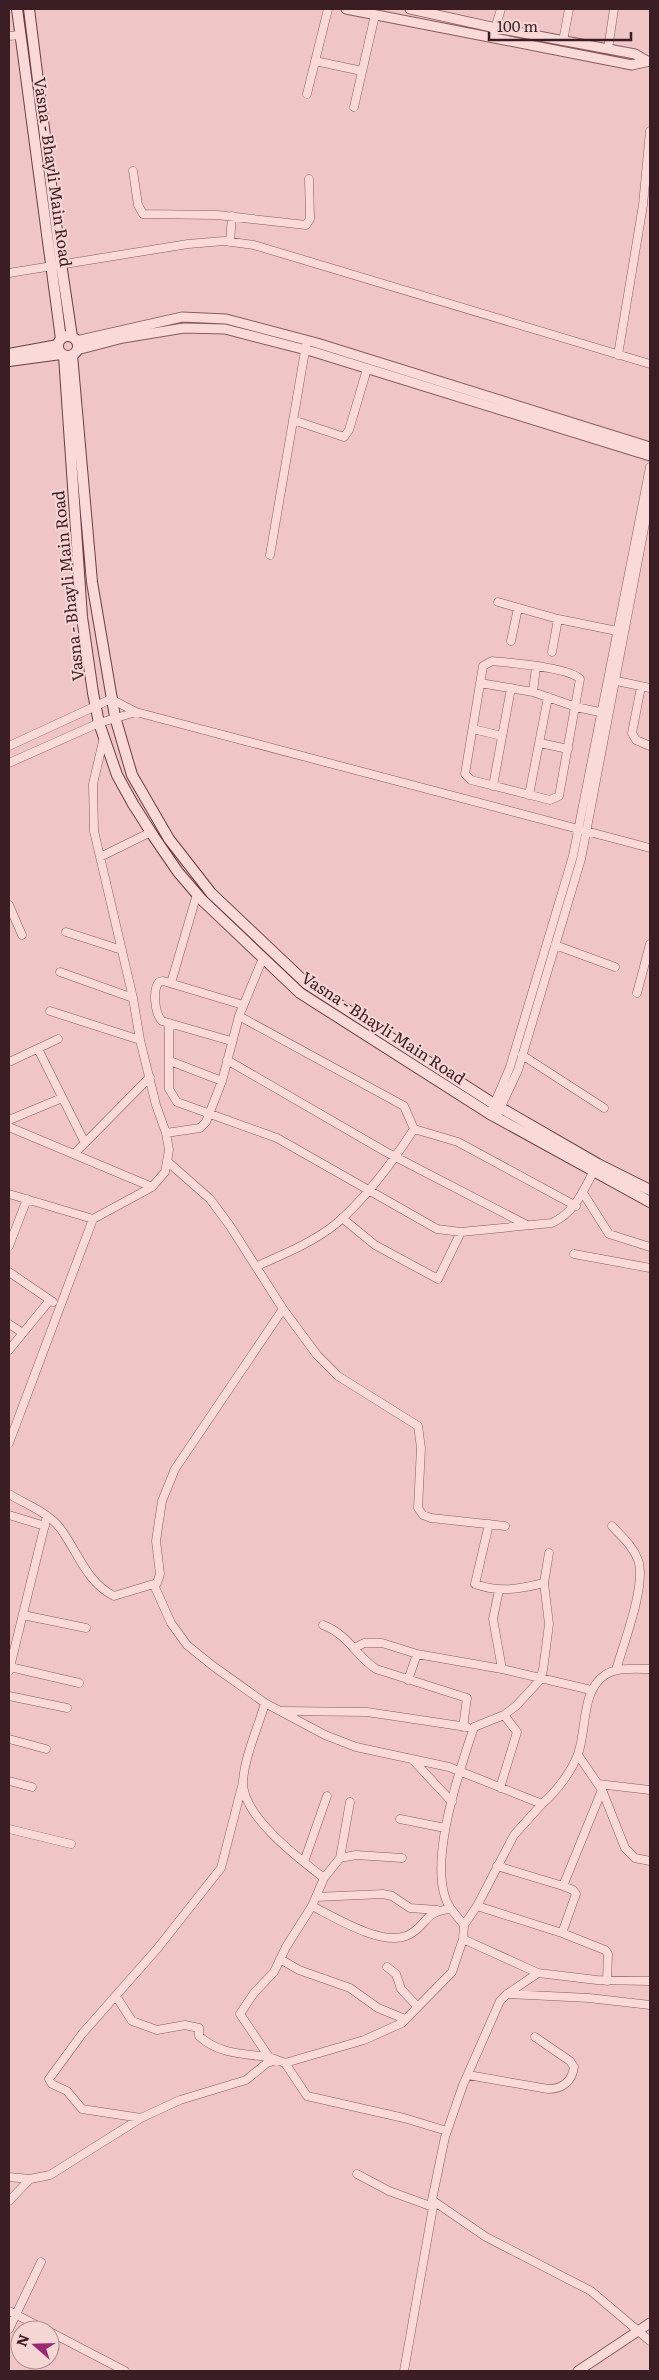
<svg xmlns="http://www.w3.org/2000/svg" width="659" height="2380" font-family="Literata,serif">
<style>
.lines{fill:none;stroke-linecap:round;stroke-linejoin:round}
.minor-casing{stroke:#8a5a60;stroke-width:9}
.tertiary-casing{stroke:#8a5a60;stroke-width:11}
.secondary-casing{stroke:#6c3d45;stroke-width:12}
.minor{stroke:#f9dad8;stroke-width:8}
.tertiary{stroke:#f9dad8;stroke-width:9}
.secondary{stroke:#f9dad8;stroke-width:10}
.labels{text-anchor:middle;dominant-baseline:central;stroke-width:4;stroke-linejoin:round;paint-order:stroke}
.street-label{font-size:16px;fill:#3a1e23;stroke:#f6d6d4}
</style>
<rect width="100%" height="100%" fill="#efc6c5"/>
<g class="lines">
<defs>
<path id="minor" d="M494,32L501,9
M9,36L20,35
M563,41L569,9
M608,49L614,9
M315,61L362,71
M307,94L328,9
M354,107L375,15
M133,171L138,205L143,214L217,215L306,225L310,219L309,179
M230,242L232,216
M9,273L188,244L224,241L254,245L650,364
M618,355L643,205L650,131
M293,420L344,437L349,430L367,369
M270,555L306,345
M498,602L558,619L622,632
M511,641L518,608
M552,652L558,619
M492,661C509,663 570,667 580,679L559,796L550,800L471,780L465,774L483,666Z
M612,680L650,688
M480,683L533,692L576,707L604,713
M641,687L632,733L636,740L650,746
M533,692L536,666
M136,712L650,848
M473,729L502,736
M540,743L568,749
M9,746L111,699L136,712L99,723L9,763
M493,786L511,688
M529,795L548,697
M100,857L151,832
M9,905L22,935
M66,932L122,950
M555,945L615,967
M60,972L133,998
M171,983L197,894
M637,993L650,944
M50,1011L140,1040
M239,1016L404,1106L414,1129L458,1142L576,1206
M169,1023V1089L177,1102L277,1138L437,1229L461,1232L552,1223C577,1211 583,1190 596,1167
M231,1041L162,1021C155,1014 152,990 159,982L163,981L243,1005
M38,1049L85,1143
M522,1055L604,1108
M227,1060L386,1152L527,1225
M170,1061L222,1081
M9,1062L58,1039
M498,1113L518,1070L581,859L650,497
M490,1114L510,1067L573,856L650,467
M9,1120L62,1098
M9,1127L152,1187
M166,1133L200,1128L206,1122L222,1081L239,1016L263,958
M74,1154L150,1077
M168,1162L210,1199L230,1226L283,1309L317,1355L338,1376L418,1426L421,1448L418,1508L423,1515L431,1518L505,1526
M583,1193L609,1234L650,1247
M9,1194L93,1219
M342,1218L375,1245L438,1279L461,1232
M9,1246L27,1199
M574,1254L650,1268
M257,1266C284,1254 314,1242 337,1223C368,1196 392,1163 414,1129
M9,1272L53,1302
M9,1324L23,1333
M9,1350L50,1300
M9,1443L93,1219L152,1187L165,1172L169,1150L166,1133L156,1105L140,1040L133,998L94,831L93,784L104,737
M9,1494C25,1504 49,1513 60,1528C78,1552 86,1582 114,1596L157,1583L160,1574L156,1541L162,1501L175,1469L283,1309
M9,1515L45,1526
M489,1524L475,1584C500,1593 519,1589 544,1583
M612,1526C622,1537 633,1546 638,1560C647,1584 623,1645 616,1670
M154,1585L171,1623L187,1645L213,1666L265,1703L325,1735L356,1747L449,1767L542,1804C556,1792 572,1771 578,1754C587,1729 581,1691 605,1675C616,1667 637,1669 650,1669
M499,1590L493,1619L502,1669
M23,1615L86,1628
M323,1625C349,1635 355,1655 376,1669L467,1698L463,1727
M355,1648L364,1643H382L417,1654L502,1669L591,1690
M10,1667L79,1683
M9,1671L47,1516
M408,1680L417,1654
M9,1696L67,1708
M265,1703C258,1728 245,1755 243,1781C241,1815 298,1858 324,1878L312,1906L286,1947L274,1972L254,1993L240,2014L269,2057L285,2063L364,2040L402,2023L452,1972L463,1939
M282,1711L367,1712L467,1727
M9,1739L46,1749
M578,1755L602,1790L625,1848L635,1858L650,1861
M412,1759L452,1802
M9,1781L32,1787
M598,1784L650,1790
M500,1788L517,1732L504,1715
M542,1804L514,1835L477,1906L464,1925L463,1939L538,1973L597,1980L650,1981
M400,1819L445,1828
M9,1829L71,1844
M340,1858L350,1802
M304,1862L327,1796
M497,1866L563,1886L602,1790
M324,1878L340,1858L356,1855L402,1858
M316,1897L383,1894L392,1896L410,1908L437,1910
M312,1906C334,1917 381,1946 406,1936C427,1928 422,1911 451,1909L464,1925
M477,1906L562,1933L605,1950L608,1954L607,1981
M451,1909C424,1871 460,1769 474,1727L504,1715L516,1706L540,1680L543,1670L549,1624L544,1583L549,1553
M562,1933L576,1894L573,1890L563,1886
M280,1959L299,1970L350,1988L378,2008L405,2019
M387,1967L396,1974L401,1989L417,2006
M507,1994L589,1998L650,2005
M116,1996L132,2021L157,2030L185,2025L199,2028V2036C218,2054 244,2054 269,2057
M285,2063L307,2096L404,2118L447,2131
M468,2075L548,2089C563,2089 572,2081 574,2067L570,2061L535,2037
M141,2118L82,2109L67,2091L52,2084L49,2079L82,2034L157,1949L221,1868L242,1786
M357,2174L389,2191L433,2207
M9,2177L30,2179
M432,2200L486,2237L591,2291L650,2341
M9,2201L30,2179L50,2175L141,2118L180,2100L246,2080L267,2063L276,2060
M9,2311L46,2330
M9,2329L41,2262
M50,2332L125,2371
M404,2371L433,2207L432,2200L445,2137L463,2085L500,2001L507,1994L538,1973"/>
<path id="tertiary" d="M346,9L632,65L650,61
M410,9L496,28L635,54L647,61
M76,341L182,317L226,319L317,343L650,447
M77,350L123,338L184,328L225,329L314,352L650,456
M578,2371L650,2323"/>
<path id="secondary" d="M17,9L61,339
M29,9L61,263L72,337
M58 346a10 10 0 1 1 20 0a10 10 0 1 1-20 0Z
M9,354L58,345
M72,355L92,582L115,717L132,775L169,839L211,893L307,984L494,1104L598,1164L650,1190
M64,356L82,617L93,693L99,723L117,775L133,804L154,837L178,872L202,900L300,993L490,1114L650,1202
M9,361L61,354"/>
</defs>
<use href="#minor" class="minor-casing"/>
<use href="#tertiary" class="tertiary-casing"/>
<use href="#secondary" class="secondary-casing"/>
<use href="#minor" class="minor"/>
<use href="#tertiary" class="tertiary"/>
<use href="#secondary" class="secondary"/>
</g>
<g class="labels">
<g class="street-label">
<text transform="translate(54 172) rotate(82)">Vasna - Bhayli Main Road</text>
<text transform="translate(67 586) rotate(-96)">Vasna - Bhayli Main Road</text>
<text transform="translate(384 1027) rotate(33)">Vasna - Bhayli Main Road</text>
</g>
</g>
<rect width="659" height="2380" fill="none" stroke="#3a1e23" stroke-width="20"/>
<g transform="translate(35 2345) rotate(290)"><circle r="24" fill="#f6d6d4" stroke="#ab8c8d"/>
<path d="M0-4L9 19L0 12L-9 19Z" fill="#9a2974"/>
<text y="-8" font-size="14" font-weight="bold" text-anchor="middle" fill="#3a1e23">N</text>
</g>
<path d="M489 32v8h142v-8" fill="none" stroke="#3a1e23" stroke-width="2.5"/>
<text x="497" y="32" font-size="15" fill="#3a1e23" stroke="#f6d6d4" stroke-width="4" paint-order="stroke">100 m</text>
</svg>
